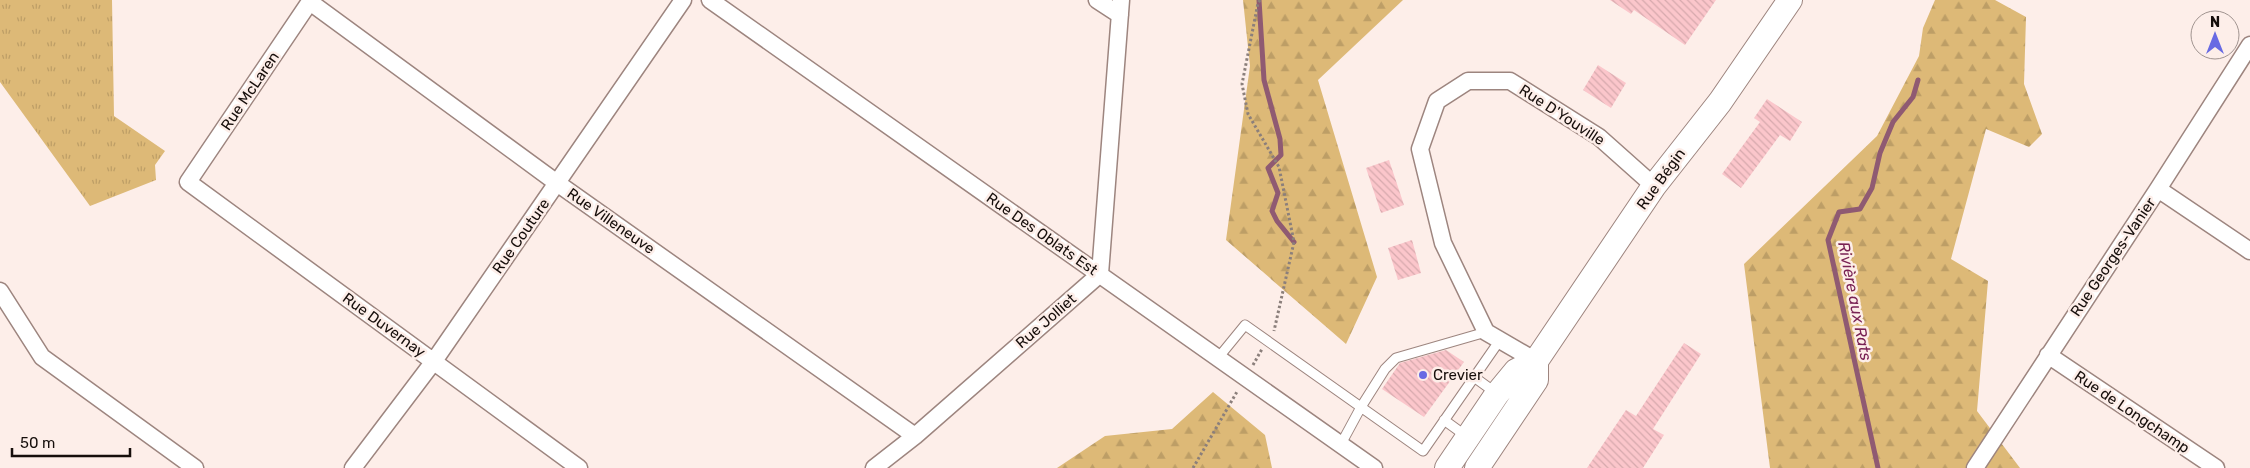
<svg xmlns="http://www.w3.org/2000/svg" width="2250" height="468" font-family="Rubik,sans-serif">
<style>
.grass{fill:url(#grass-tufts)}
.forest{fill:url(#forest-firs)}
.lines{fill:none;stroke-linecap:round;stroke-linejoin:round}
.stream{stroke:#8f5a72;stroke-width:5}
.building{fill:url(#building-back-hatch)}
.lane-casing{stroke:#9d857f;stroke-width:11}
.street-casing{stroke:#9d857f;stroke-width:19}
.secondary-casing{stroke:#9d857f;stroke-width:26}
.path{stroke:#8b7f7b;stroke-width:3;stroke-dasharray:2.5 2.5;stroke-linecap:butt}
.lane{stroke:#fff;stroke-width:9}
.street{stroke:#fff;stroke-width:16}
.secondary{stroke:#fff;stroke-width:24}
.poi-dot{fill:#686ae3;stroke:#fdeee9;stroke-width:2}
.labels{text-anchor:middle;dominant-baseline:central;stroke-width:5;stroke-linejoin:round;paint-order:stroke}
.street-label{font-size:15px;fill:#160e0b;stroke:#fdeee9}
.poi-label{font-size:15px;fill:#160e0b;stroke:#fdeee9;text-anchor:start}
.water-label{font-size:16px;font-style:italic;fill:#792254;stroke:#fdeee9}
</style>
<defs>
<pattern id="grass-tufts" width="24" height="20" patternUnits="userSpaceOnUse" patternTransform="scale(1.25)"><rect width="24" height="20" fill="#ddb977"/><path d="M3 7l-1-3M5 7V3M7 7l1-3M15 17l-1-3M17 17v-4M19 17l1-3" fill="none" stroke="#bd9e66"/></pattern>
<pattern id="forest-firs" width="22" height="20" patternUnits="userSpaceOnUse" patternTransform="scale(1.25)"><rect width="22" height="20" fill="#ddb977"/><path d="M5 1l3.5 6h-7zM16 11l3.5 6h-7z" fill="#bd9e66"/></pattern>
<pattern id="building-back-hatch" width="6" height="6" patternUnits="userSpaceOnUse" patternTransform="scale(1.25)"><rect width="6" height="6" fill="#fbc6cb"/><path d="M-1 5l2 2M0 0l6 6M5-1l2 2" fill="none" stroke="#d6a9ad"/></pattern>
</defs>
<rect width="100%" height="100%" fill="#fdeee9"/>
<path class="grass" d="M0,0H112L114,116L165,151L155,165L156,180L90,206L0,82Z"/>
<path class="forest" d="M1243,0H1403L1318,80L1377,277L1346,344L1226,240L1250,66Z
M1935,0H1995L2026,17L2024,84L2042,134L2029,147L1986,129L1951,259L1988,281L1977,411L2020,468H1770L1744,264L1877,136L1919,56L1923,28Z
M1213,392L1265,435L1272,468H1057L1105,436L1172,429Z"/>
<g class="lines">
<path class="stream" d="M1259,0L1264,80L1280,139L1281,155L1268,168L1278,193L1272,211L1277,221L1294,242
M1878,468L1828,240L1839,212L1860,209L1872,188L1880,153L1893,122L1913,97L1918,80"/>
</g>
<path class="building" d="M1610,0H1716L1685,45L1634,10L1631,14Z
M1598,65L1626,83L1611,108L1583,90Z
M1767,99L1802,122L1790,141L1780,135L1741,188L1722,174L1760,122L1754,118Z
M1389,160L1404,205L1381,213L1366,168Z
M1412,240L1421,273L1398,280L1388,248Z
M1684,343L1701,354L1653,429L1664,435L1643,468H1587L1626,410L1636,416Z
M1446,350L1464,362L1424,417L1382,389L1400,363Z"/>
<g class="lines">
<defs>
<path id="lane" d="M1218,358L1245,325L1423,451L1500,340
M1474,377L1496,393
M1444,420L1466,436
M1341,444L1361,407L1385,369L1396,358L1486,332"/>
<path id="street" d="M311,0L188,182L579,468
M710,0L1374,468
M1097,0L1120,15
M310,2L557,183L915,436
M2158,189L2250,251
M0,291L42,357L195,468
M2048,355L2216,468
M1536,361L1486,332L1443,243L1420,149L1437,101L1468,81H1510L1599,137L1654,186
M353,468L434,361L683,0
M874,468L915,436L1100,274L1121,0
M1975,468L2158,189L2250,45"/>
<path id="secondary" d="M1447,468L1497,394L1516,371L1536,361L1654,186L1720,102L1790,0
M1477,468L1536,380V361"/>
</defs>
<use href="#lane" class="lane-casing"/>
<use href="#street" class="street-casing"/>
<use href="#secondary" class="secondary-casing"/>
<path class="path" d="M1260,0L1258,3L1242,84L1248,114L1279,167L1294,242L1274,331
M1253,365L1262,349
M1193,468L1238,390"/>
<use href="#lane" class="lane"/>
<use href="#street" class="street"/>
<use href="#secondary" class="secondary"/>
</g>
<circle class="poi-dot" cx="1423" cy="375" r="5"/>
<g class="labels">
<g class="street-label">
<text transform="translate(250 91) rotate(-56)">Rue McLaren</text>
<text transform="translate(1562 115) rotate(33)">Rue D'Youville</text>
<text transform="translate(1661 179) rotate(-54)">Rue Bégin</text>
<text transform="translate(611 221) rotate(35)">Rue Villeneuve</text>
<text transform="translate(1042 234) rotate(35)">Rue Des Oblats Est</text>
<text transform="translate(521 236) rotate(-55)">Rue Couture</text>
<text transform="translate(2113 257) rotate(-56)">Rue Georges-Vanier</text>
<text transform="translate(1046 321) rotate(-41)">Rue Jolliet</text>
<text transform="translate(384 325) rotate(36)">Rue Duvernay</text>
<text transform="translate(2132 412) rotate(34)">Rue de Longchamp</text>
</g>
<g class="poi-label">
<text x="1433" y="375">Crevier</text>
</g>
<g class="water-label">
<text transform="translate(1855 301) rotate(79)">Rivière aux Rats</text>
</g>
</g>
<g transform="translate(2215 35)"><circle r="24" fill="#fdeee9" stroke="#a19490"/>
<path d="M0-4L9 19L0 12L-9 19Z" fill="#686ae3"/>
<text y="-8" font-size="14" font-weight="bold" text-anchor="middle" fill="#160e0b">N</text>
</g>
<path d="M12 448v8h118v-8" fill="none" stroke="#160e0b" stroke-width="2.5"/>
<text x="20" y="448" font-size="15" fill="#160e0b" stroke="#fdeee9" stroke-width="4" paint-order="stroke">50 m</text>
</svg>
